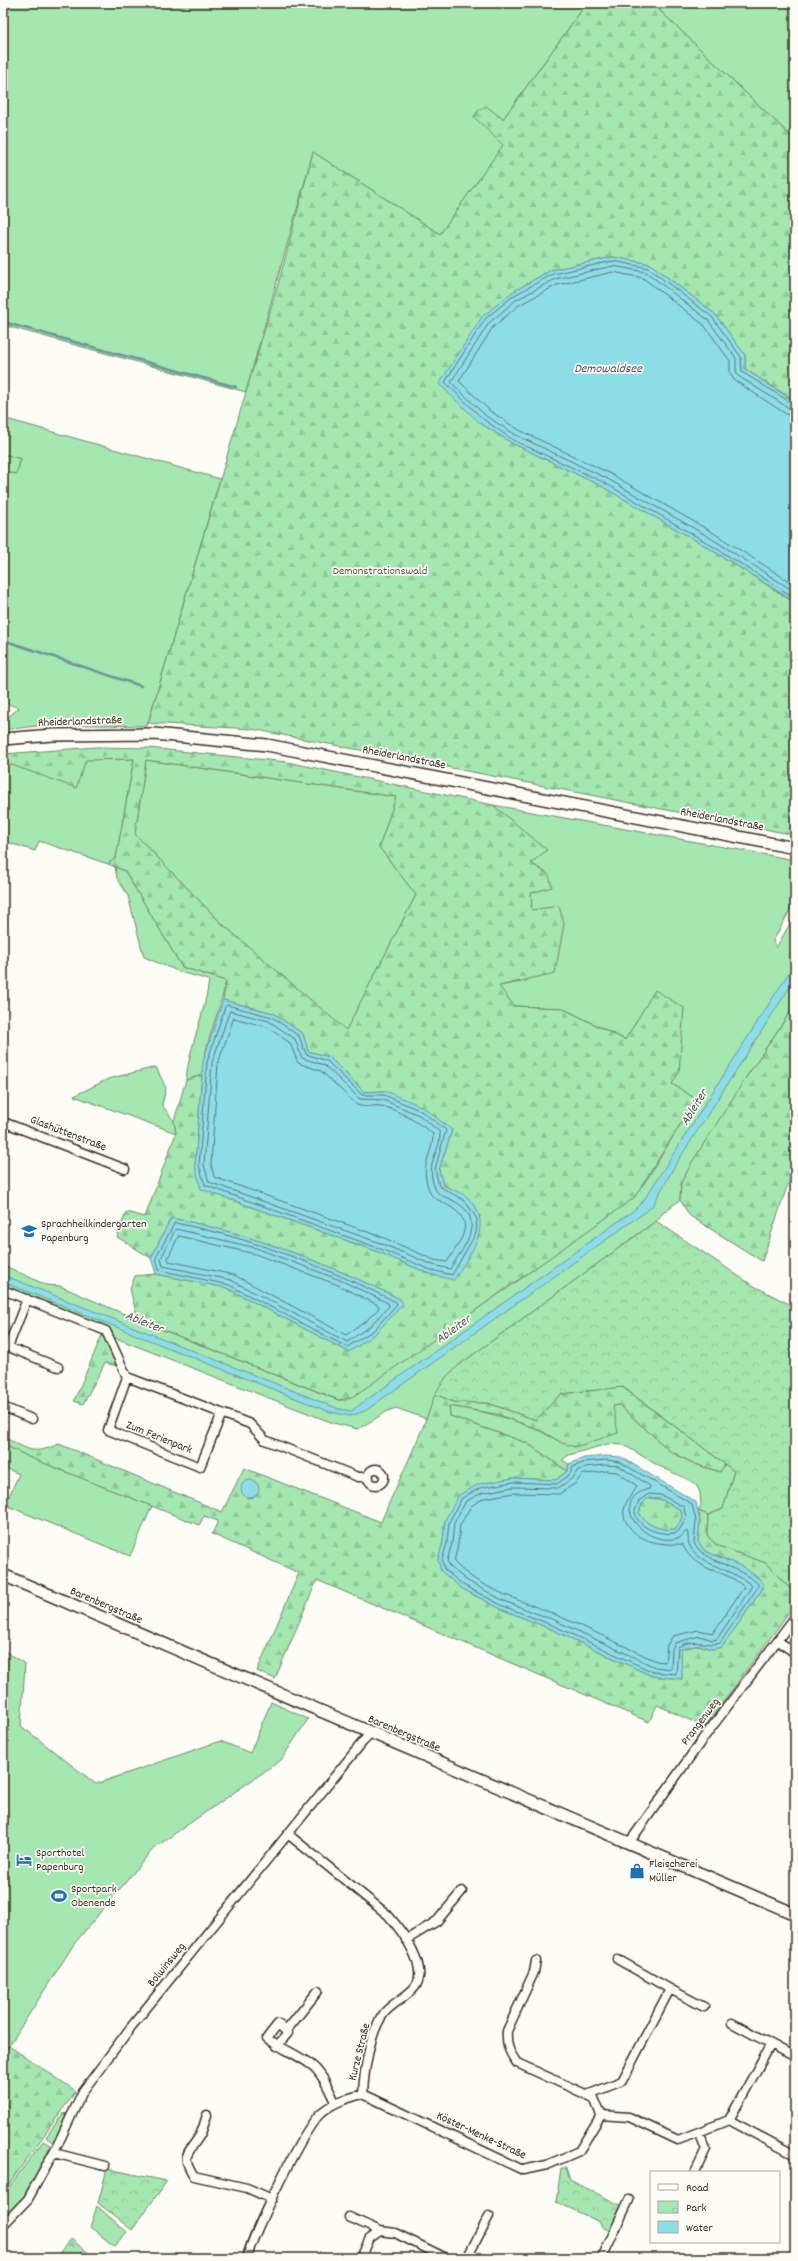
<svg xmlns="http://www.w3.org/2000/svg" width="798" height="2261" font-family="Dekko,sans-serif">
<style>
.grass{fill:#a4e7b1;stroke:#708868}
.forest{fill:url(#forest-firs);stroke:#708868;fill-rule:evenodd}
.park{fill:url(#park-crowns);stroke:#708868}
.water{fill:#8ddde9;stroke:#6c9598;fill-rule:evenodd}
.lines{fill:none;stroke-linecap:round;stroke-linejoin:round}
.shore{stroke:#5c726f;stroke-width:1}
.stream{stroke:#6c9598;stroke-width:2.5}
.street-casing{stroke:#3b2a1e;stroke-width:11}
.secondary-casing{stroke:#3b2a1e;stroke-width:14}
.street{stroke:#fdfcf7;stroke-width:8}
.secondary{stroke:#fdfcf7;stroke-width:11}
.labels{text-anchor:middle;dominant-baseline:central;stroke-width:3.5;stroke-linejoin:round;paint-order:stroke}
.park-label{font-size:12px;fill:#555943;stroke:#fdfcf7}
.street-label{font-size:12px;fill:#3b2a1e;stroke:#fdfcf7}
.poi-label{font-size:12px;fill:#3b2a1e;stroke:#fdfcf7;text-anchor:start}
.water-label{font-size:13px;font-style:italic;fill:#505751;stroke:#fdfcf7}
</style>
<defs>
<pattern id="forest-firs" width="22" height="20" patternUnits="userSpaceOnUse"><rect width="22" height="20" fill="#a4e7b1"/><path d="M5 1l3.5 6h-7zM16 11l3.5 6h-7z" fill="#8ec698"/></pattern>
<pattern id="park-crowns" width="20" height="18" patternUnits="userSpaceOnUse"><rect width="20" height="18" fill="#a4e7b1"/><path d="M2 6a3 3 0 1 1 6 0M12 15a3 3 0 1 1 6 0" fill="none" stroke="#8ec698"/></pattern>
</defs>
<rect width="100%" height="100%" fill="#fdfcf7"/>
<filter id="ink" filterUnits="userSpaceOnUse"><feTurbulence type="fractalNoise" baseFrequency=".025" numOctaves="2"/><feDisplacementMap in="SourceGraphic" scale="8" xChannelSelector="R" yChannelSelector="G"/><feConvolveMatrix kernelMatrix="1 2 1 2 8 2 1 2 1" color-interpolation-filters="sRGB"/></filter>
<g filter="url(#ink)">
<path class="grass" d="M3,3H587L503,119L474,116L504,144L440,234L313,152L246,392L3,325Z
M652,3H795V140Z
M3,418L220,479L147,726L54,724L3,730V721L19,708L3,702V471L16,474L21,459L3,454Z
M97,759H134L116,858L108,864L39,841L35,851L3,841V765Z
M146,760L397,797L379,847L416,895L346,1031L221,923L135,834Z
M493,805L795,860V901L773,941L776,948L795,915V1005L747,1076L681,1183L680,1200L665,1211L656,1221L459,1365C441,1381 434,1397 427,1419L396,1408L388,1411L358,1429L333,1423L113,1337L3,1287V1265L46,1285L60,1286L138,1320L338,1400H346L519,1280L644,1184L696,1099L672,1084L684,1008L655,991L626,1040L562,1008L514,1006L498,986L527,981L531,893L549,875L531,863L546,850Z
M115,867L125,871L182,967L226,981C220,1013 204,1043 202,1075L186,1080C189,1046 205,1015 209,980L180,972L144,957L128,896L117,878Z
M156,1067L166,1088L162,1105L174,1121L176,1133L74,1096L108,1079Z
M619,1405L671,1452L695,1464L720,1472L725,1464L734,1471L723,1509L708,1515L698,1511L701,1505L700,1493L697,1486L691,1481L657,1465L624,1445L607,1444L569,1455L562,1460L569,1464L567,1471L527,1443L450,1416L449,1406C493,1413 522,1420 562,1443L613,1406Z
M3,1444L31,1458L152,1506L130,1556L5,1505L19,1474L3,1467Z
M3,1650L25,1664L21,1726L96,1784L220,1741L250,1753L271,1702L308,1719L281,1760L154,1848L74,1944L3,2055Z
M64,2112L68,2116L60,2133L52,2142L46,2137Z
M43,2141L50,2145C46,2153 46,2159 43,2166C35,2186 21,2201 6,2216L3,2214V2195Z
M97,2206L127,2232L114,2246L90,2227Z"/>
<path class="forest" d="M587,3H652L795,140V401L745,369V355L715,314L650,264L613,257L551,270L511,293L480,423L512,443L601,486L704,545L795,603V835L252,729L148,723L281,274L313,152L440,234L503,145L474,117L478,111L486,106L503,119Z
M3,454L21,459L16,474L3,471Z
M97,747L148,748L287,762L493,805L547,850L531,863L549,875L552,887L531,893L532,910L559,906L564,924L555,973L499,986L514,1006L562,1008L625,1040L655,990L684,1008L679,1072L672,1084L696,1099L634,1198L370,1385L352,1397L339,1400L138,1320L130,1289L135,1276L156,1274L227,1288L349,1352L400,1299C327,1263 252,1234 171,1218L151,1258L117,1237L126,1212L145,1217L176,1133L174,1121L186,1080L202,1075L195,1166L229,1199L376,1251L430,1274L468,1198L443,1186L439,1170L452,1130L385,1091L364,1092L329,1057L308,1051L303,1034L273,1013L223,1000L226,981L182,967L125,871L108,864L116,858L134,759L86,760L76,788L12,765H3V754ZM146,760L396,797L379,847L416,895L346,1030L221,923L135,834Z
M795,1005V1163L762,1261L690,1216L680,1200L681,1183L692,1162L747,1076Z
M102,1335L105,1336L117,1366L105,1363L83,1404L74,1401Z
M622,1387L725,1464L720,1472L695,1464L671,1452L619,1405L613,1406L618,1433L575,1447L562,1443L540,1430L496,1414L449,1406L450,1416L527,1443L567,1471L556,1480L513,1478L445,1520L443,1542L438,1560L461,1588L501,1609L551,1629L652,1676L682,1679L681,1649L699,1645L712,1649L722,1647L763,1588L745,1568L705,1551L698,1542L700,1521L698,1511L708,1515L707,1535L716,1545L766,1563L795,1594V1604L705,1727L657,1705L649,1722L317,1580L275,1679L257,1671L299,1573L212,1534L218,1521L204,1516L199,1525L31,1458L3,1444V1437C29,1449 31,1456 59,1444L222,1512L244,1468L381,1522C399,1478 421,1438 435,1394L454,1402L488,1403L536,1420L561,1394Z
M648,1498L660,1499L681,1510L682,1518L676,1529C660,1531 647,1526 639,1513L642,1504Z
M9,2046L76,2091L3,2192V2055Z
M71,2239L95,2258H55Z"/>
<path class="park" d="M656,1221L752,1285L795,1307V1594L766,1563L716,1545L707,1535L708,1515L723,1509L734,1471L623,1387L561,1394L536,1420L488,1403L454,1402L435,1394L447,1376L459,1365Z
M561,2168H566L570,2180L624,2207L612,2232L602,2227L600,2222L556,2202Z
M107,2169L167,2181L132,2230L98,2203Z"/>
<path class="water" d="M613,257L650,264L715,314L745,355V369L795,402V602L704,545L601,486L512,443L480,423L439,384L482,317L511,293L551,270Z
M795,963V979L674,1167L652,1207L365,1411L350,1416L330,1412L3,1282V1275L339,1409L351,1411L633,1211L644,1200Z
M223,1000L273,1013L303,1034L308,1051L329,1057L364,1092L385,1091L423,1107L452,1130L439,1170L443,1185C450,1189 462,1192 468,1198C496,1225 469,1254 454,1280L430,1274L376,1251L201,1189L195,1166L203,1061Z
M171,1218C253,1234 326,1263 400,1299L403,1304L376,1333L349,1352L227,1288L156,1274L151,1258Z
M606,1456L621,1457L696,1502L700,1521L698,1542L705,1551L745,1568L762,1581L763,1588L722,1647L712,1649L699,1645L681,1649L682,1679L652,1676L551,1629L501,1609L461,1588L441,1571L438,1560L443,1542L445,1520L459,1495L479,1484L513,1478L556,1480L567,1471L569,1464L584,1458ZM648,1498L660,1499L681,1510L682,1518L676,1529C660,1531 647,1526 639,1513L642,1504Z
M241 1489a9 9 0 1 1 18 0a9 9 0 1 1-18 0Z"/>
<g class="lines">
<path class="shore" d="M795,405L742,372L741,357L712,317L648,268L613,261L553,274L513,296L485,319L445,382L483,419L513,440L603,482L706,542L795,598
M795,410L789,408L738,376L736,370V358L708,320L646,272L613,266L555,279L516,300L489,323L451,382L486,416L516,435L606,478L709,537L795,592
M795,416L786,414L734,380L730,373V361L704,325L643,278L613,272L557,285L519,305L493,327L459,381L490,411L519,430L609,473L712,532L795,585
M227,1005L272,1017L299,1036L306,1054L327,1061L362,1095H384L421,1111L446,1130L435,1169L439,1186L465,1201L477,1219L476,1233L452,1275L431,1270L378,1248L205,1185L199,1165L207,1062L225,1007Z
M230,1011L269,1021L295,1039L302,1058L324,1065L360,1099L383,1100L419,1115L440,1132C441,1153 424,1162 435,1188C437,1195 446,1197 452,1200C488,1218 465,1245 450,1269L433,1265L380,1243L209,1182L204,1165L212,1063Z
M234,1018L267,1027L290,1043L298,1063L321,1071L357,1105C365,1108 373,1105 381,1106C398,1109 420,1124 433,1134C433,1156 419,1163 429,1190C431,1197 437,1199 442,1202C478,1220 464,1235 447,1262L434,1260L382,1237L214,1177L211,1164L218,1064Z
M175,1223C253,1238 325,1267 396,1302L397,1304L374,1330L347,1347L229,1285L159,1270L156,1258Z
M176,1229L256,1248L340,1280L388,1303L389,1306L370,1326L347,1342L231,1280L163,1266L161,1259Z
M179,1236L255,1254L338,1285L378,1305L379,1308L366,1321L346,1335L234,1275L169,1261L168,1259Z
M607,1460L620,1462L692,1504L696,1521L694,1543C703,1561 741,1567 758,1584V1587L720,1643C706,1647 695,1637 678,1647L676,1674L653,1672L552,1625L503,1606L463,1585L444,1569L442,1560L447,1543L449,1522L462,1498L480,1488L513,1482L557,1484L570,1474L573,1467L585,1462Z
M607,1465L619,1466L650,1486L649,1489C607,1499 642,1548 678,1538C683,1537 684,1532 687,1531C689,1536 687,1542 690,1546C700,1566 736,1570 752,1586L717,1639L713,1640L699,1636L675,1643L672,1649L671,1669L655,1667L554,1620L504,1601L466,1580L449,1566L447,1561L452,1543L454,1523L466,1501L482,1493L513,1487L558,1488L573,1478L577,1471L586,1467Z
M607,1471L617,1472L637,1486C634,1494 626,1498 624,1510C623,1516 625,1520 628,1525C640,1543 662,1545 682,1544C697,1575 724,1567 744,1587L713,1633L698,1630L673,1636L667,1645L665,1662L656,1661C623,1646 590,1629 556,1615C522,1600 480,1590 454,1562L458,1544L460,1525L471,1506L484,1498L514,1493L559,1494L576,1483L582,1475Z
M649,1494L661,1495L684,1507L686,1519L678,1532C664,1537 636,1529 635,1511L639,1501Z"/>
<path class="stream" d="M3,322L236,387
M3,640L141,686"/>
<defs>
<path id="street" d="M3,1122L125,1169
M3,1290L106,1331L127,1377L250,1424L265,1440L358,1477H369
M27,1299L8,1347L58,1367
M127,1377L108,1430L200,1467L222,1413
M3,1407L32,1419
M368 1477a8 8 0 1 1 16 0a8 8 0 1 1-16 0Z
M778,1641L795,1653
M289,1835L388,1915C401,1930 430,1967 415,1987C407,1997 394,2002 385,2012C370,2030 364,2071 363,2094
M629,1843L702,1740L795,1617
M406,1940L437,1921L462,1891
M617,1959L670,1989
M536,1961L534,1972L507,2031C506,2045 509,2052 517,2063L594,2098L601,2115L629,2117L678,2140L729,2120L795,2155
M732,2023L771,2044
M286,2031L318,1991
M277,2046L288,2033L278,2024L267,2038C280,2048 296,2054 310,2064C322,2072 329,2090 335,2102
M587,2095L622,2081L670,1989L704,2007
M207,2115C205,2121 203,2129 200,2135C188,2155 180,2154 194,2176L247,2188L272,2199
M729,2120L771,2044L795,2057
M54,2153L105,2166
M695,2172L706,2149L699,2132
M349,2217L380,2231
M3,2225L28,2199L57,2146L83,2091L131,2027L370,1733
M247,2258C252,2235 304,2126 322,2112C334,2102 348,2098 363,2094L523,2170L547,2165L579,2151L601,2115
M361,2258L370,2238L380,2231L395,2233L446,2258
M467,2258L489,2216
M602,2258L629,2200"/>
<path id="secondary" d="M3,739L53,735L154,734L267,745L795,848
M3,1575L795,1914"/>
</defs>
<use href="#street" class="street-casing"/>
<use href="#secondary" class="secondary-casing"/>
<use href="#street" class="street"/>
<use href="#secondary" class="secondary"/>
</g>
</g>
<defs>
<symbol id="school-bare" viewBox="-9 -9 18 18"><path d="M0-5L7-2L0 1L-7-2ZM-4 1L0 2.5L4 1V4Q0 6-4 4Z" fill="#1f6fb2" stroke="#fdfcf7" stroke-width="2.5" paint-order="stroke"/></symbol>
<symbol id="hotel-bare" viewBox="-9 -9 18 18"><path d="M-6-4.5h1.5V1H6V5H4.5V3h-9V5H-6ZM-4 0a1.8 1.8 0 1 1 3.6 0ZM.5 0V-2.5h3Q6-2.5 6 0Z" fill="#1f6fb2" stroke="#fdfcf7" stroke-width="2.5" paint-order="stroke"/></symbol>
<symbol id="shop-bare" viewBox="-9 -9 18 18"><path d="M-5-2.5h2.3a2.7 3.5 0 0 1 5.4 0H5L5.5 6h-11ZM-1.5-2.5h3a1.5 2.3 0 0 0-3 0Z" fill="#1f6fb2" stroke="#fdfcf7" stroke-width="2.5" paint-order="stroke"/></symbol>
<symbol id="stadium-bare" viewBox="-9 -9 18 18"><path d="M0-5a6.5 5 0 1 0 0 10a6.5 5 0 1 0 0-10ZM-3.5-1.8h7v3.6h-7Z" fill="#1f6fb2" stroke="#fdfcf7" stroke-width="2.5" paint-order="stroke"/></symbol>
</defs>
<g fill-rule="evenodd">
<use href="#school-bare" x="18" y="1220" width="22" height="22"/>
<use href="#hotel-bare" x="13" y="1849" width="22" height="22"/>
<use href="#shop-bare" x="626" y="1860" width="22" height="22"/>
<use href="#stadium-bare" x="48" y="1885" width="22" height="22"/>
</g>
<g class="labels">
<g class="park-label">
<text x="380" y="571">Demonstrationswald</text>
</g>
<g class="street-label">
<text transform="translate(80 722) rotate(-2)">Rheiderlandstraße</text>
<text transform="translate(404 758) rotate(11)">Rheiderlandstraße</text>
<text transform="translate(722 820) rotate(11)">Rheiderlandstraße</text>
<text transform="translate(68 1134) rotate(21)">Glashüttenstraße</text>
<text transform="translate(159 1438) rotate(22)">Zum Ferienpark</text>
<text transform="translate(106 1606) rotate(23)">Barenbergstraße</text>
<text transform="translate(701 1722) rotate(-53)">Prangenweg</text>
<text transform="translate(404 1734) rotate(23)">Barenbergstraße</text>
<text transform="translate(167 1965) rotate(-51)">Bolwinsweg</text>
<text transform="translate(360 2052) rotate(-76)">Kurze Straße</text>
<text transform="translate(481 2136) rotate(25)">Köster-Menke-Straße</text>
</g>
<g class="poi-label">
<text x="41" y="1224">Sprachheilkindergarten<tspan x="41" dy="14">Papenburg</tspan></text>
<text x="36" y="1853">Sporthotel<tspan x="36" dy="14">Papenburg</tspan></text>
<text x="649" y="1864">Fleischerei<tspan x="649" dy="14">Müller</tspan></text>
<text x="71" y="1889">Sportpark<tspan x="71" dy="14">Obenende</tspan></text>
</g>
<g class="water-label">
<text x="608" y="369">Demowaldsee</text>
<text transform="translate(695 1108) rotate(-58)">Ableiter</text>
<text transform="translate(144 1323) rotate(22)">Ableiter</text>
<text transform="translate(454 1330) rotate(-36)">Ableiter</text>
</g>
</g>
<rect width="798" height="2261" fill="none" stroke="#fdfcf7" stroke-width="16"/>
<rect x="8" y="8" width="782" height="2245" fill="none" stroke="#3b2a1e" stroke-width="1.5" filter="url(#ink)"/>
<rect x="650" y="2171" width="130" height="72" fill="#fdfcf7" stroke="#afa8a0"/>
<rect x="658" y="2184" width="20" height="6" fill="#fdfcf7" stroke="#afa8a0"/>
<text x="686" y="2191" font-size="12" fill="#3b2a1e">Road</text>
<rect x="658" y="2201" width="20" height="12" fill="url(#park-crowns)" stroke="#afa8a0"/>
<text x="686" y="2211" font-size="12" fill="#3b2a1e">Park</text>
<rect x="658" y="2221" width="20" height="12" fill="#8ddde9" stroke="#afa8a0"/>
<text x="686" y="2231" font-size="12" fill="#3b2a1e">Water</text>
</svg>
